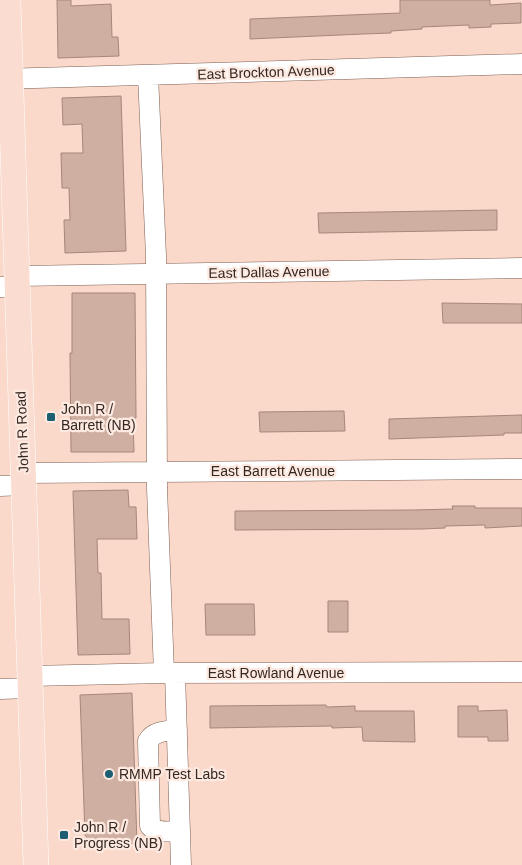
<svg xmlns="http://www.w3.org/2000/svg" width="522" height="865" font-family="Arial,sans-serif">
<style>
.building{fill:#cfafa1;stroke:#a6877a}
.lines{fill:none;stroke-linecap:round;stroke-linejoin:round}
.minor-casing{stroke:#7c6053;stroke-width:21}
.major-casing{stroke:#fff;stroke-width:26}
.minor{stroke:#fff;stroke-width:20}
.major{stroke:#faddd0;stroke-width:25}
.poi-dot{fill:#1c5f73;stroke:#fde9e0;stroke-width:2}
.labels{text-anchor:middle;dominant-baseline:central;stroke-width:4.5;stroke-linejoin:round;paint-order:stroke}
.street-label{font-size:14px;fill:#332721;stroke:#fde9e0}
.poi-label{font-size:14px;fill:#332721;stroke:#fde9e0;text-anchor:start}
</style>
<rect width="100%" height="100%" fill="#fad8ca"/>
<path class="building" d="M57,0H71V6L111,4L112,37H118L119,56L58,58Z
M400,0H490V5L521,3V23L491,24V27L469,28V25L422,27V29L391,31V33L363,34L250,39V19L400,13Z
M121,96L126,251L65,253L64,220H70L69,188H62L61,153H83L82,124L63,125L62,98Z
M497,210V230L319,233L318,213Z
M72,293H135L136,418H133L134,452H71L70,353H72Z
M442,303L522,304V323H443Z
M344,411L345,431L260,432L259,412Z
M522,415V433H504V435L389,439V419Z
M128,490L129,507H136L137,539H97L98,573H101L102,619H129L130,654L78,655L73,491Z
M452,506H475V508H522V526L485,528V525L445,526V528L422,529L235,530V511L413,510L453,509Z
M328,601H348V632H328Z
M205,604H254L255,635H206Z
M132,693L137,843L92,844L85,835L80,695Z
M326,705L327,707L355,706V711H414L415,742L363,741L362,727L332,728V726L210,728V706Z
M458,706H478V711L507,710L508,741H488V737H458Z"/>
<g class="lines">
<defs>
<path id="minor" d="M148,75L156,256L157,488L164,673
M0,79L522,64
M17,276L522,268
M0,287H17
M23,473L522,469
M0,486L24,485
M175,673L181,865
M30,676L164,673L522,672
M0,689L31,688
M177,730C166,731 154,731 148,741L150,826C157,834 171,831 180,831"/>
<path id="major" d="M8,0L36,865"/>
</defs>
<use href="#minor" class="minor-casing"/>
<use href="#major" class="major-casing"/>
<use href="#minor" class="minor"/>
<use href="#major" class="major"/>
</g>
<g class="poi-dot">
<rect x="46" y="412" width="10" height="10" rx="2.5"/>
<circle cx="109" cy="774" r="5"/>
<rect x="59" y="830" width="10" height="10" rx="2.5"/>
</g>
<g class="labels">
<g class="street-label">
<text transform="translate(266 72) rotate(-2)">East Brockton Avenue</text>
<text transform="translate(269 272) rotate(-1)">East Dallas Avenue</text>
<text transform="translate(22 432) rotate(-92)">John R Road</text>
<text x="273" y="471">East Barrett Avenue</text>
<text x="276" y="673">East Rowland Avenue</text>
</g>
<g class="poi-label">
<text x="61" y="409">John R /<tspan x="61" dy="16">Barrett (NB)</tspan></text>
<text x="119" y="774">RMMP Test Labs</text>
<text x="74" y="827">John R /<tspan x="74" dy="16">Progress (NB)</tspan></text>
</g>
</g>
</svg>
